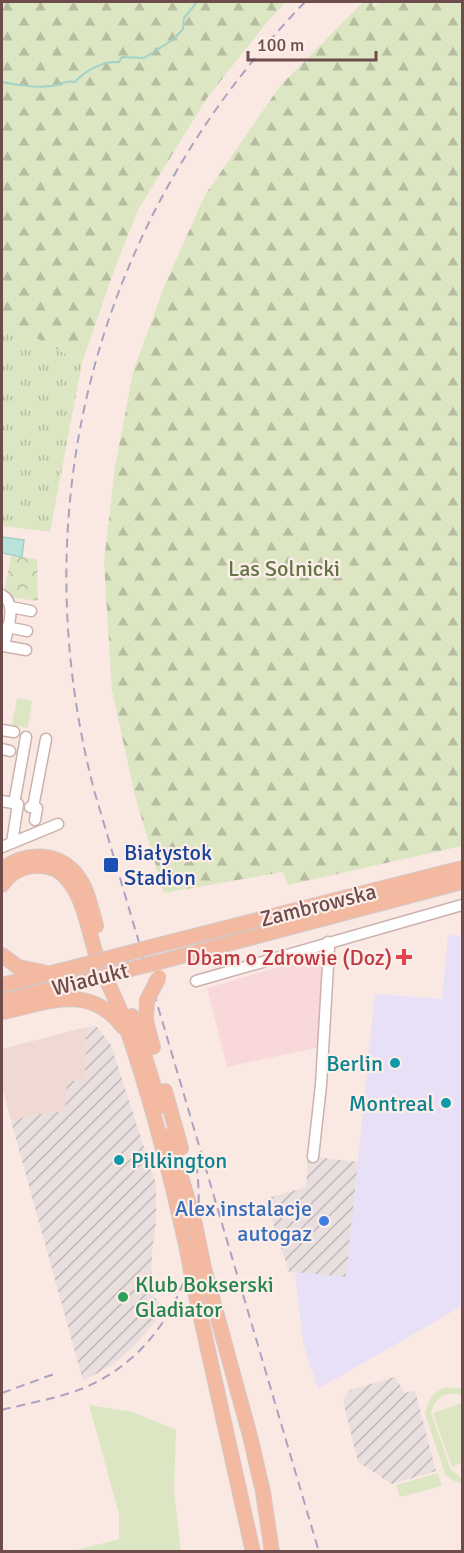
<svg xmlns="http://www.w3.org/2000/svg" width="464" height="1553" font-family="Signika,sans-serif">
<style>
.residential{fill:#f0d9d2}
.commercial{fill:#f9d8d9}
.industrial{fill:url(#industrial-furrows)}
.education{fill:#e7e0f6}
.grass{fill:url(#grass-tufts)}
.forest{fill:url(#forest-firs)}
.park{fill:url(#park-crowns)}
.garden{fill:#dde6c3}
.water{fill:#bae1da;stroke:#a1d2c9;stroke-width:1.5}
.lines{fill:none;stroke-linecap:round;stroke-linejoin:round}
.stream{stroke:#a1d2c9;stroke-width:2}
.minor-casing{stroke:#ccb1ae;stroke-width:13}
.major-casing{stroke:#d4c9c9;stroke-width:16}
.minor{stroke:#fff;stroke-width:10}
.major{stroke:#f3b9a1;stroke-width:14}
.rail{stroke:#a9a3c1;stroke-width:2;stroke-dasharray:9 6;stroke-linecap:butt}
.major-bridge-casing{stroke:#d4c9c9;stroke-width:16;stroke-linecap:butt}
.major-bridge{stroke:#f3b9a1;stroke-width:14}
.transit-dot{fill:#1a4fb4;stroke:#fdeee9;stroke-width:2}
.health-dot{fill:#e0444e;stroke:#fdeee9;stroke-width:2}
.culture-dot{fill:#0f9aa8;stroke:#fdeee9;stroke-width:2}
.shop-dot{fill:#3f7fe0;stroke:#fdeee9;stroke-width:2}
.leisure-dot{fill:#2e9e5b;stroke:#fdeee9;stroke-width:2}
.labels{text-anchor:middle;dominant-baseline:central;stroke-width:4.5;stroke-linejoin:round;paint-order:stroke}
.park-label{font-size:22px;fill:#637445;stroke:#fdeee9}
.transit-label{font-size:22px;fill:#164399;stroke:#fdeee9;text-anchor:start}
.street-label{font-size:22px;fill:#6f4c4c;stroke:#fdeee9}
.health-label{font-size:22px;fill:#be3a42;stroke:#fdeee9;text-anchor:end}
.culture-label{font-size:22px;fill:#0d838f;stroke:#fdeee9;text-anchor:end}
.shop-label{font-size:22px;fill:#366cbe;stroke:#fdeee9;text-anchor:end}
.leisure-label{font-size:22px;fill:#27864d;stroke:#fdeee9;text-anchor:start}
</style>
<defs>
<pattern id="industrial-furrows" width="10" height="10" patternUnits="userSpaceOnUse" patternTransform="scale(1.5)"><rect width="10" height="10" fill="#e9dfde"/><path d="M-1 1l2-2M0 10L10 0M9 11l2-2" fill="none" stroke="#c1b7b6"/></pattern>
<pattern id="grass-tufts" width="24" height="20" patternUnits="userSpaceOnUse" patternTransform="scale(1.5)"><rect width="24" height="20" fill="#dde6c3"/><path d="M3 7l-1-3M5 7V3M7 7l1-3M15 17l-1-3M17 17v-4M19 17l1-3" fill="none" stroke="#b7bda1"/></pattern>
<pattern id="forest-firs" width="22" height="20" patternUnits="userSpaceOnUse" patternTransform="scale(1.5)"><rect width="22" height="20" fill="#dde6c3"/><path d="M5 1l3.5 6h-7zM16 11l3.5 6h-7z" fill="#b7bda1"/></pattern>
<pattern id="park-crowns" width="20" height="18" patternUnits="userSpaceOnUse" patternTransform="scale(1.5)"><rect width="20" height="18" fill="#dde6c3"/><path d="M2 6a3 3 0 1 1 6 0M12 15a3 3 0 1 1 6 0" fill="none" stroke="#b7bda1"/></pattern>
</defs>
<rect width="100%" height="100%" fill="#fae9e3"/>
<path class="residential" d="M86,1027L85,1081L65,1111L32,1115L11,1121L2,1086V1049Z"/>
<path class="commercial" d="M323,954L320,1047L227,1067L207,988Z"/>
<path class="industrial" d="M96,1026L111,1045L156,1184V1222L152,1252L151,1291L164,1311L136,1344L114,1364L83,1381L11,1121L32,1115L65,1111L67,1081H85L86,1027Z
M308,1156L358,1162L346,1278L289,1272L265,1199L306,1187Z
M395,1377L405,1393L415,1390L436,1471L392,1484L358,1462L343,1401L350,1390Z"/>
<path class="education" d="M448,935L462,936V1306L318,1389L303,1342L295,1272L346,1277L375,994L442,999Z"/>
<path class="grass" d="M2,319L82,363L50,532L2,526Z"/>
<path class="forest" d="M2,2H286L269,20L207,98L138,210L115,268L82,363L2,319Z
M363,2H373V7L380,2H462V846L288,885L283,872L164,893L135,796L112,690L104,562L115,467L133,372L164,287L205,195L280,86Z"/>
<path class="park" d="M11,556L37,559L38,601L15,598L5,588Z"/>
<path class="garden" d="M17,698L32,701L28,728L12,725Z
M447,1387L462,1389V1396C447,1390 435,1397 431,1413L451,1470L462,1478V1484L452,1480L445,1474L425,1414C428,1400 433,1392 447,1387Z
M462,1403V1463L452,1467L433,1413Z
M89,1405L133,1412L176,1430L174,1491L181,1551H73L119,1539V1514Z
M438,1473L442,1486L400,1497L396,1485Z"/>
<path class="water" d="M2,537L24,540L22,557L2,553Z"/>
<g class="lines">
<path class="stream" d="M2,82C18,85 40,89 57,85C65,83 66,80 75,82C86,70 103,61 119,62L122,57L144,58L174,39L183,29L184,18L197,2"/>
<defs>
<path id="minor" d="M2,595C18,604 7,630 4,646H2
M11,607L31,611
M7,627L27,631
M4,646L26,650
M2,730L14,732
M2,749L10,751
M2,801L18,804L12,843
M14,804L26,737
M30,807L37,808L35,820
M33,807L46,739
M2,847L58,824
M196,981L462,905
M313,1157L321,1085L329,948L328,942"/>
<path id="major" d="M2,869C32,848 69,853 85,889C90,901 93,914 96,926
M2,885C16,863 51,858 68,880C85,900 88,932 97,957C106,981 119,1004 127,1029C151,1099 170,1172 186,1245
M151,947L462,868
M2,955L18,967L43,972
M155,963L462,882
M2,985L79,966
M147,1000L146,1021L153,1047
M2,1001L83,981
M2,1012C47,1004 88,981 123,1027
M132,1016L160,1106
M165,1091L181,1148
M169,1136L195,1224
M204,1268L250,1436L263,1492L272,1552
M194,1287L253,1552"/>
</defs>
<use href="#minor" class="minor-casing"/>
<use href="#major" class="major-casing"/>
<use href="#minor" class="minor"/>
<use href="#major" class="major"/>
<path class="rail" d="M305,2C99,215 19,501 94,790L319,1552
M2,1393L54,1374
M2,1410C28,1403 61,1398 86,1387C175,1348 211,1247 195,1156"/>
<defs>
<path id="major-bridge" d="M79,966L151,947
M83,981L155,963
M147,1000L159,977
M195,1224L204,1268
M186,1245L194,1287"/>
</defs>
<use href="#major-bridge" class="major-bridge-casing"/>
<use href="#major-bridge" class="major-bridge"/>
</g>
<rect class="transit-dot" x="103" y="857" width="16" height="16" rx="3"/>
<path class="health-dot" d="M401 948h6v6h6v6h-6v6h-6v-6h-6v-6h6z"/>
<g class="culture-dot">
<circle cx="395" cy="1063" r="6"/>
<circle cx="446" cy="1103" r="6"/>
<circle cx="119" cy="1160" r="6"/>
</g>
<circle class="shop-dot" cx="324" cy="1221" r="6"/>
<circle class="leisure-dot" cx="123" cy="1297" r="6"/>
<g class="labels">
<g class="park-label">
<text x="284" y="568">Las Solnicki</text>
</g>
<g class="transit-label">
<text x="124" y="852">Białystok<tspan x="124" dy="25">Stadion</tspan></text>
</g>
<g class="street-label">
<text transform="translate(318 905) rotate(-14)">Zambrowska</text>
<text transform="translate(90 979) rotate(-14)">Wiadukt</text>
</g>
<g class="health-label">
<text x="392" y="957">Dbam o Zdrowie (Doz)</text>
</g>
<g class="culture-label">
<text x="383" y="1063">Berlin</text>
<text x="434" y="1103">Montreal</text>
<text x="131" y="1160" text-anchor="start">Pilkington</text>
</g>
<g class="shop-label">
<text x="312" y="1208">Alex instalacje<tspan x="312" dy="25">autogaz</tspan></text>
</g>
<g class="leisure-label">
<text x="135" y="1284">Klub Bokserski<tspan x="135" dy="25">Gladiator</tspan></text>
</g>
</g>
<rect width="464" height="1553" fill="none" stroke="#6f4c4c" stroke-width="6"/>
<path d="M248 51v9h128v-9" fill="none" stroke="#6f4c4c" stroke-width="3"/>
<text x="257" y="51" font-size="18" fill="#6f4c4c" stroke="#fdeee9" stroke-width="4.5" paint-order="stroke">100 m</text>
</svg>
